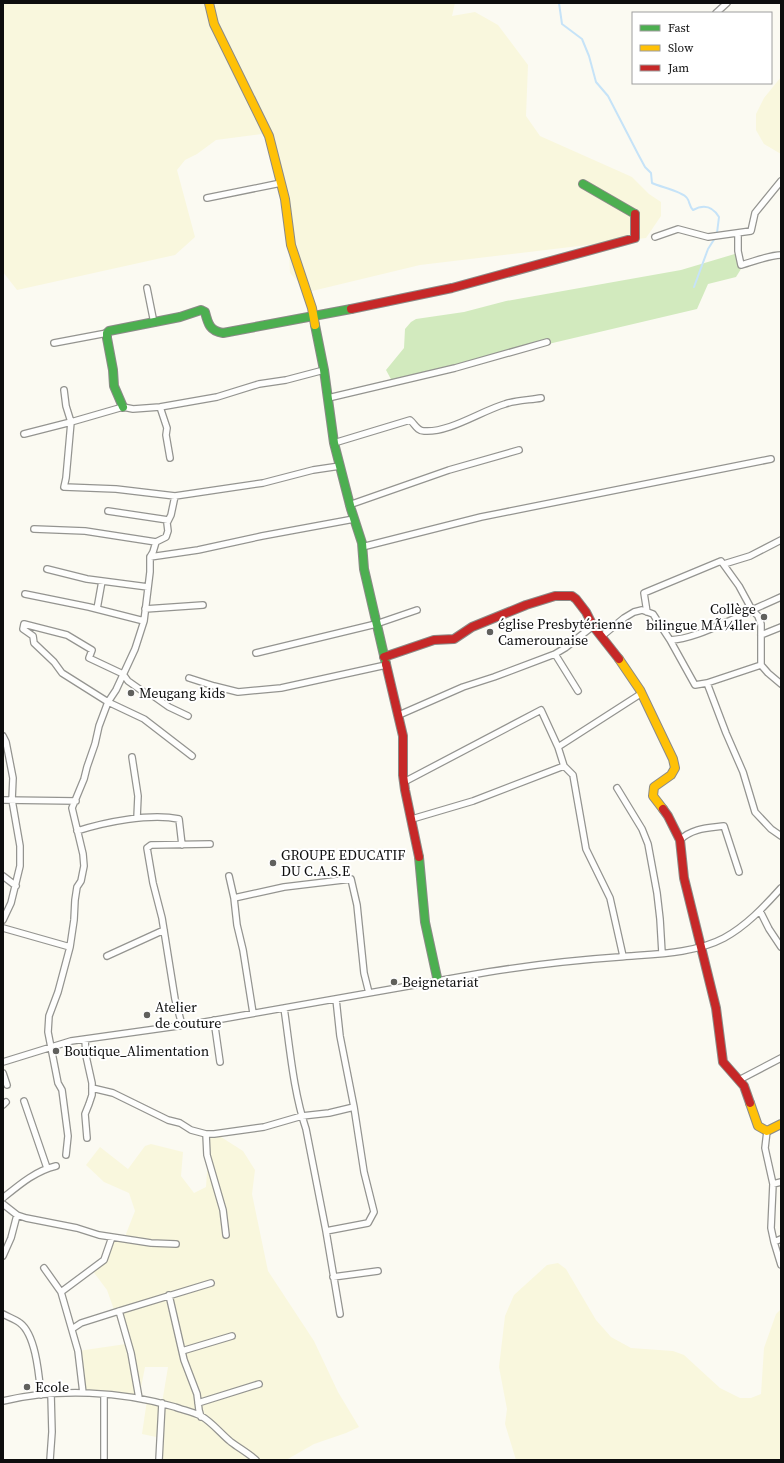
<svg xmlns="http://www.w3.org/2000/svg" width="784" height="1463" font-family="'Source Serif 4',serif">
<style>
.farmland{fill:#f9f7dd}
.forest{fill:#d2eabe}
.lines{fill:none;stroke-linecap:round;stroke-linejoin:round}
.stream{stroke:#c6e3f8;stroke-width:2}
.street-casing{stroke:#949490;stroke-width:8}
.fast-casing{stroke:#8b8a87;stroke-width:10}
.slow-casing{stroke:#8b8a87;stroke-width:10}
.jam-casing{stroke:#8b8a87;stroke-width:10}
.street{stroke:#fefefd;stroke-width:5.5}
.fast{stroke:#4caf50;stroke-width:8}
.slow{stroke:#ffc107;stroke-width:8}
.jam{stroke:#c62828;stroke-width:8}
.poi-dot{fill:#60605d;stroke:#fff;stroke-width:1.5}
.labels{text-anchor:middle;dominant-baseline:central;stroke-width:4;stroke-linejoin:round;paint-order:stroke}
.poi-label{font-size:14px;fill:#0d0d0d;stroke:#fff;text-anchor:start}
</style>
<rect width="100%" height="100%" fill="#fbfaf2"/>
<path class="farmland" d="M3,3H455L452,16L475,12L498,25L528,65L526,116L540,136L632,177L649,194L661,202V216L646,238L420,265L308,292L290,273L286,185L270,133L216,140L197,154L185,160L177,170L195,237L175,255L17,290L3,272Z
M781,77V154L764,144L756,130V114L764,98Z
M210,1130L243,1151L255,1170L252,1194L268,1271L314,1341L338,1392L359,1427L346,1433L314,1444L286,1460H159L161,1438L142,1434L147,1400L162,1403L168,1367H145L139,1398L83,1393L78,1351L126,1344L107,1290L92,1270L104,1260L112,1237L124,1239L135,1211L129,1193L104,1182L86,1165L100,1147L128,1169L145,1146L151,1144L183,1152L181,1176L194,1193L206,1187Z
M558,1263L566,1269L596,1320L611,1337L631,1348L673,1351L684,1355L720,1388L740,1398H751L761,1394L764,1348L776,1314L781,1309V1460H516L505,1424L507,1409L499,1367L505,1316L514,1295L547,1265Z"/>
<path class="forest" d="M738,253L741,269L736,277L708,284L697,309L392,381L386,370L404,348L405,329L411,322L416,319L464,312L506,301L681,270Z"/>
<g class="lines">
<path class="stream" d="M559,3L562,24L582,39L589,56L596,82L608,96L638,154L645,167L651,173L652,183C660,187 682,191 687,198C690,202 689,206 693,210C704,204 713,207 719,217L717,233
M694,287L708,249L715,238"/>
<defs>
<path id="street" d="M716,13L727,3
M207,198L281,183
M738,233V251L741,265C753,262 769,255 781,255
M655,237L678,229L708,237L751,231L755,213L781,181
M147,288L154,323
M54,343L107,333
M64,390L66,406L71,422L123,407L133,409L160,407L217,397L259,384L286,380L324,370
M328,398L455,368L547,342
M160,407L167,428L166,435L170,458
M24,434L71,422L66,478L64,487L116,489L175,496L263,483L313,470L340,466
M334,443L410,420C415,424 417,431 424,431C449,433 481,411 505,404C516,400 530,400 541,398
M349,505L449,470L519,450
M108,511L168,520
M34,529L85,531L156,542
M362,547L481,517L771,459
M150,557L198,550L262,536L354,519
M724,564L750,556L781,540
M47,569L87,579L148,587
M25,594L89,607L144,621
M97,609L102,581
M145,609L203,605
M647,612L644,593L721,561L739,586L752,610L781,597
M761,635L781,627
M602,636L624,618L634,612L642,610L653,614L670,640C695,639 724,622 748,613L752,610L758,616L761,624V665L768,673L781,684
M670,640L695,685L707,683L761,665
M256,653L376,624L417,610
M189,678L214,686L238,692L281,688L386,665
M707,683L726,733L743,772L755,812L771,829L781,836
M578,691L555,654L565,648L593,626
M399,715L463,687L494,677L555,654
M188,716L169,707L152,695L145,693L128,681L123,674L89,658L92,650L67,635L24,624L23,629L33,636L34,643L54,662L62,673L108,702L144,719L192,756
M3,736L6,742L13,778L12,800L20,846V866L11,903L3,920
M132,757L138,796L137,818
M564,766L558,747L642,693
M404,782L541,710L558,747
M617,788L642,829L648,844L657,893L660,919L662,953
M3,800L76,801
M412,819L473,801L564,766L573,775L586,849L610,898L623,956
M77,831C105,822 150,813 179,819L182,845
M680,840C692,828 708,828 724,826L739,872
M3,876L16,886
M229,876L234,898L237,925L243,950L253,1013
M234,898L284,887L351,879L357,905L364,973L369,993
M760,911L769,929L781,947
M3,928L70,947
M107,956L164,930
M336,999L340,1036L354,1107
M284,1008C290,1048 293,1090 306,1129L326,1231L340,1314
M214,1020L220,1062
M182,1025L175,999L162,918L153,883L147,848L151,845L210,844
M85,1039L86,1056L92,1083V1095L89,1104L85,1114L87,1138
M3,1062L71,1041L199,1023L488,972C532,965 575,960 619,957C652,954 694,954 724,938C746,926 764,907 781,888
M3,1073L7,1085
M739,1080L781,1058
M92,1088L113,1093L168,1120L180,1123L191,1130L206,1134H214L264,1127L302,1116L329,1113L354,1107L364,1172L374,1212L368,1223L326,1231
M24,1101L47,1168
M3,1105L6,1102
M767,1131L765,1148L773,1184L771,1228L774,1242L781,1239
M206,1134L207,1155L223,1210L226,1235
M66,1155L68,1136L62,1090L58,1083L48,1032L49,1016L58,992L70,947L74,920L75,900L77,887L81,881L84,866L83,854L72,808L84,779L87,767L95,744L99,726L108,702L116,690L135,649L144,621L150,572V557L153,552L156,542L166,537L168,531L167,523L171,515L175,496
M773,1184L781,1182
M3,1198C19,1185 35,1171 56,1166
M3,1204L17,1215L26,1218L77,1228L99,1235L151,1243L176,1244
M774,1242L781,1265
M3,1256L11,1238L17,1215
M44,1268L61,1292
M333,1277L378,1271
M169,1295L184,1360L197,1394L199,1410L201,1417
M119,1311L131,1353L139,1398
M3,1314C8,1317 15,1319 20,1323C36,1335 39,1376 41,1395
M72,1329L81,1323L119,1311L211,1283
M182,1351L232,1336
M83,1393L78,1351L61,1292L104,1260L112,1237
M104,1395V1460
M3,1401C58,1388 121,1391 175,1407C183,1410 193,1412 201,1416C212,1422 221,1434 231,1442C239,1448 248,1453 256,1460
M198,1403L259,1384
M50,1460L52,1432L51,1394
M159,1460L162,1403"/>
<path id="fast" d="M583,184L635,214
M315,325L324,370L334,443L351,509L362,543L364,569L386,664
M123,407L114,386L113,370L107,338V333L109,331L180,317L201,310L205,312C208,324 210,331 223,333L351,309
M419,857L425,922L438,982"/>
<path id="slow" d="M209,3L214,24L269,136L285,199L291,245L312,308L315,325
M619,659L640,690L673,759L675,768L671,775L654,787L653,796L663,809
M750,1103L758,1126L767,1131L781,1124"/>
<path id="jam" d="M351,309L452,288L635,238V214
M384,657L434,640L454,639L472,627L526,605L555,596H572L576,599L586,612L593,626L619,659
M386,664L403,736V775L405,790L419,857
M663,809L668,816L680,840L684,878L716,1008L723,1062L744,1086L750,1103"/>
</defs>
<use href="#street" class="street-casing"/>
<use href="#fast" class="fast-casing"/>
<use href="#slow" class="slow-casing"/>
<use href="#jam" class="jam-casing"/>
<use href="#street" class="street"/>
<use href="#fast" class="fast"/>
<use href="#slow" class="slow"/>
<use href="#jam" class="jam"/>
</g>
<g class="poi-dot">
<circle cx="764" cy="617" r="4"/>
<circle cx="490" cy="632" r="4"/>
<circle cx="131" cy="693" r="4"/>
<circle cx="273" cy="863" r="4"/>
<circle cx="394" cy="982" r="4"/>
<circle cx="147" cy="1015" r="4"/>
<circle cx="56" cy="1051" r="4"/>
<circle cx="27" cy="1387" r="4"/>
</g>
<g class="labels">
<g class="poi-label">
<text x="756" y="609" text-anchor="end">Collège<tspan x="756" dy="16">bilingue MÃ¼ller</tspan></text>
<text x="498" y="624">église Presbytérienne<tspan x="498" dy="16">Camerounaise</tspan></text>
<text x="139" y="693">Meugang kids</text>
<text x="281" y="855">GROUPE EDUCATIF<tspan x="281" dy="16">DU C.A.S.E</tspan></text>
<text x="402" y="982">Beignetariat</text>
<text x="155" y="1007">Atelier<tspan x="155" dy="16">de couture</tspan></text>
<text x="64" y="1051">Boutique_Alimentation</text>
<text x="35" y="1387">Ecole</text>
</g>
</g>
<rect width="784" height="1463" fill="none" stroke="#0d0d0d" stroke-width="8"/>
<rect x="632" y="12" width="140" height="72" fill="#ffffff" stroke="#9e9e9e"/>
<rect x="640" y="25" width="20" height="6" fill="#4caf50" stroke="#9e9e9e"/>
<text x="668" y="32" font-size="12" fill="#0d0d0d">Fast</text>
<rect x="640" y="45" width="20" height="6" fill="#ffc107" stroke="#9e9e9e"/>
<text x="668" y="52" font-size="12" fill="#0d0d0d">Slow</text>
<rect x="640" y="65" width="20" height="6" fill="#c62828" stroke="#9e9e9e"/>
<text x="668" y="72" font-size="12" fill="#0d0d0d">Jam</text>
</svg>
